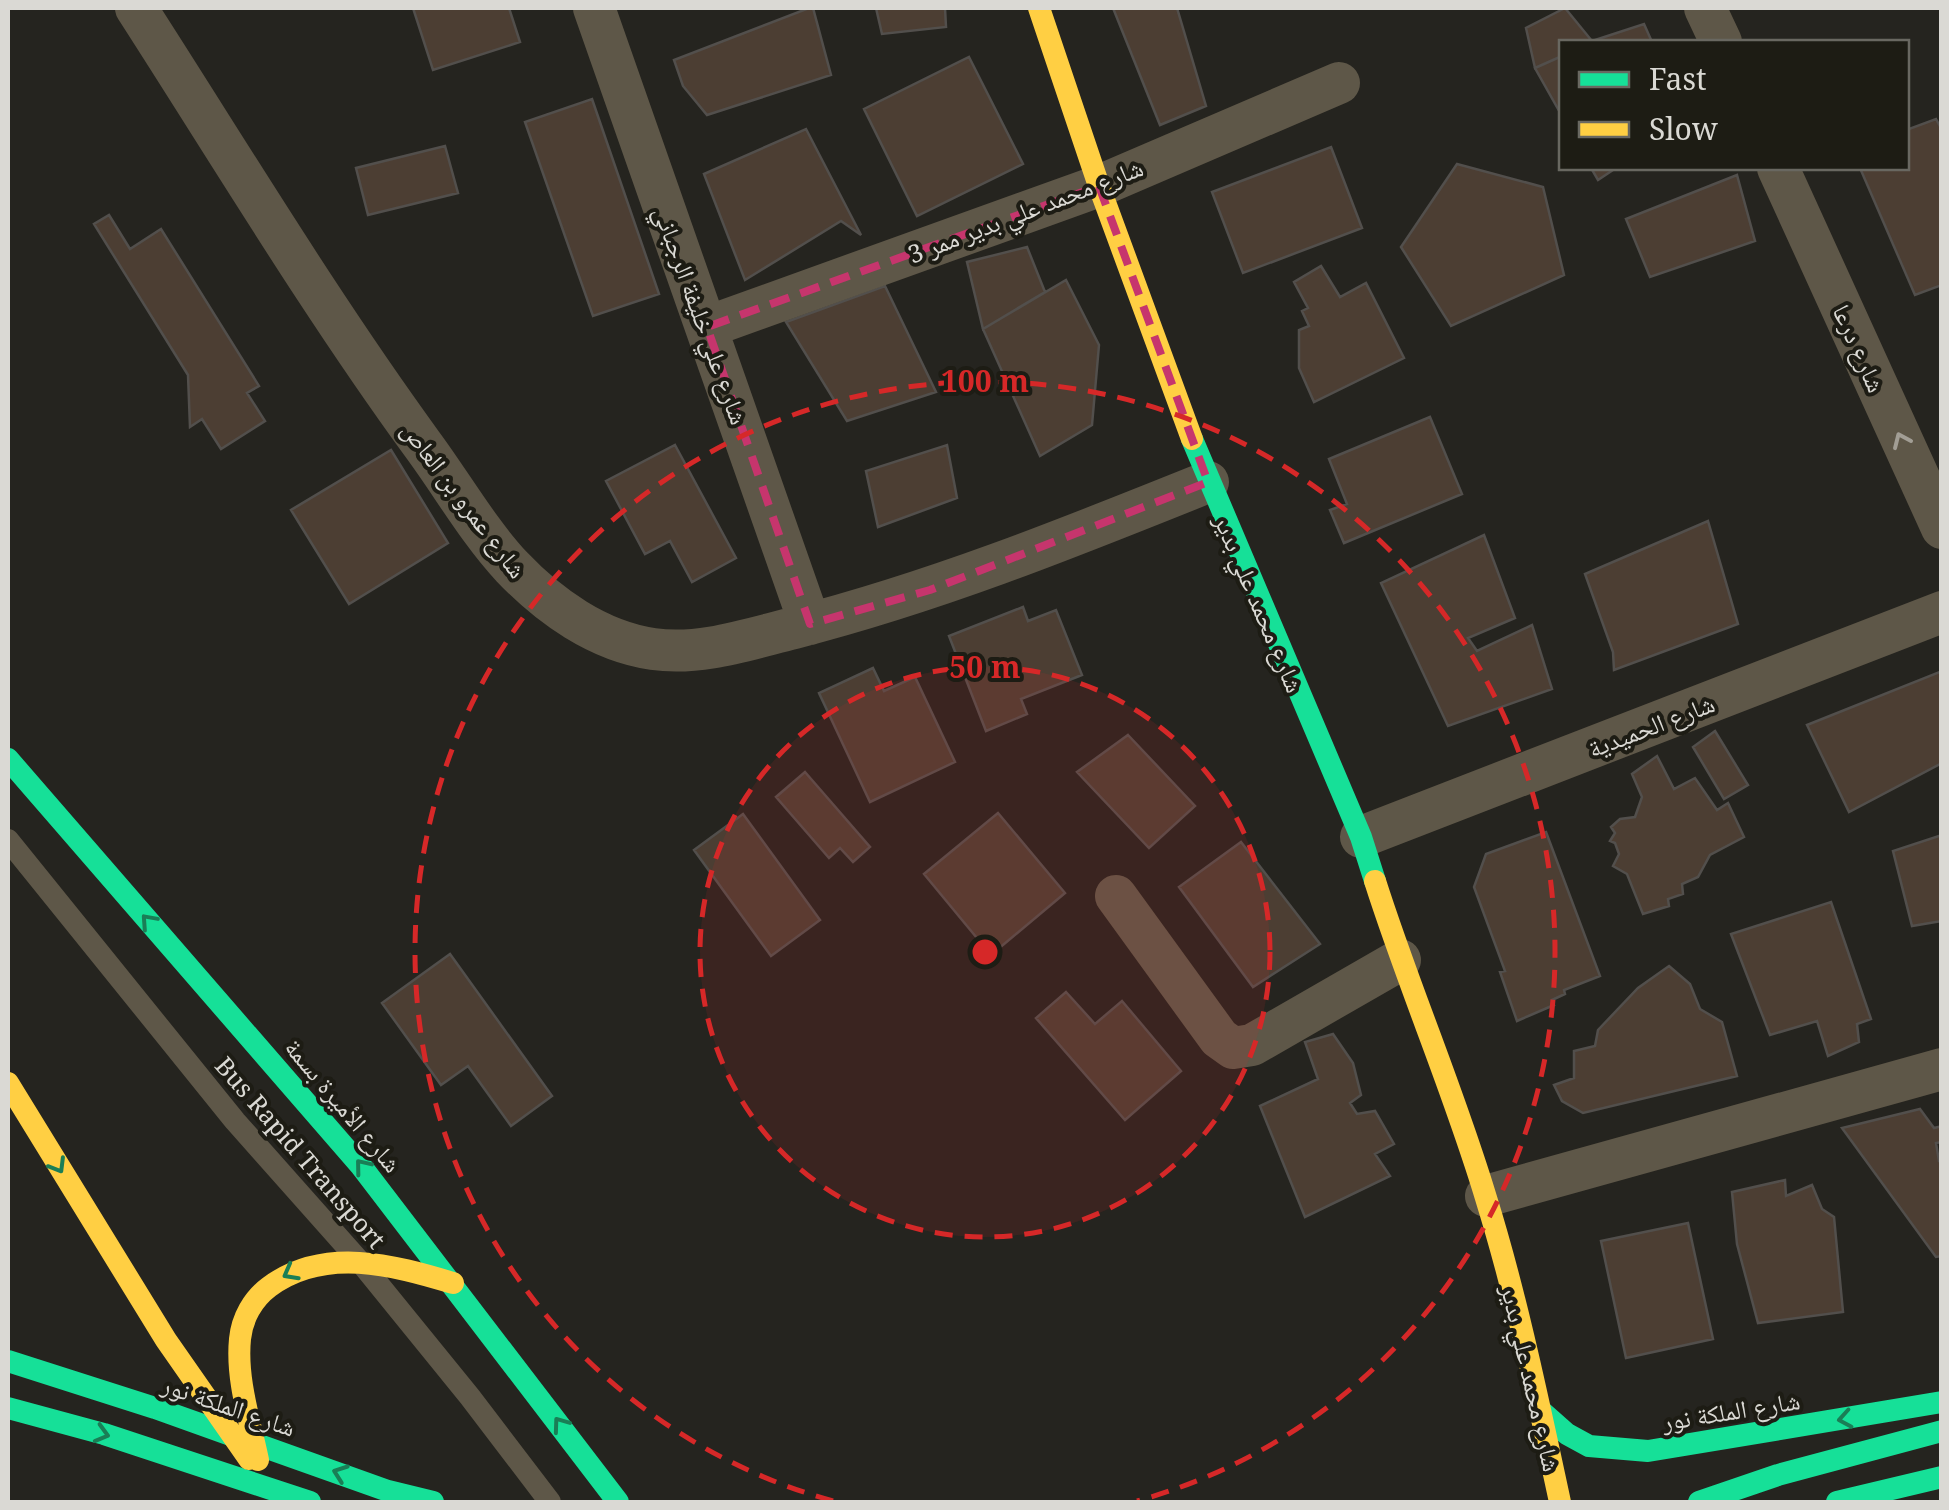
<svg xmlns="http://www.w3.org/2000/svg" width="1949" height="1510" font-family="'Noto Serif','Noto Naskh Arabic',serif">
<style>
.building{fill:#4c3e33;stroke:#524f4c;stroke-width:2.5}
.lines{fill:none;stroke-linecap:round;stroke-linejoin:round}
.lane{stroke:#5e5748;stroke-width:22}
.street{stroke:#5e5748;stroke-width:42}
.fast{stroke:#16e098;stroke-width:22}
.slow{stroke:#ffcf43;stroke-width:22}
.oneway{stroke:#a29e95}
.oneway2{stroke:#1a7e56}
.marked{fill:none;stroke:#c6356d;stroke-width:8;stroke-dasharray:20 12;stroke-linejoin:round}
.ring{fill:none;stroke:#d62828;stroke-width:5;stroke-dasharray:18 12}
.labels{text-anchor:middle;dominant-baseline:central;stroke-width:8;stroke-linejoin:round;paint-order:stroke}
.street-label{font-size:25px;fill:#dad9d4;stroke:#1d1c14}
.centre{fill:#d62828;stroke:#1d1c14;stroke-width:5}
.ring-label{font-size:30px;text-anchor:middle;font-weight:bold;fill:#d62828;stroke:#1d1c14;stroke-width:8;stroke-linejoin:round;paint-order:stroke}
</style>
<rect width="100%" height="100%" fill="#25241f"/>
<path class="building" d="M413,8H509L520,42L433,70Z
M809,8H813L831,75L707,115L683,86L674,60Z
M876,8H945L946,27L882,34Z
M1113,8H1177L1206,106L1160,125Z
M1565,8L1592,41L1562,42V56L1535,68L1526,28Z
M1644,24L1652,42H1589L1592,41Z
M1562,56V116L1535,68Z
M969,57L1023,164L917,216L864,109Z
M592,99L659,294L593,316L525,122Z
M1936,119L1942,130V285L1915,295L1860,168H1906V130Z
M806,129L861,235L841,221L745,280L704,174Z
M445,146L458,193L368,215L356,168Z
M1331,147L1362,228L1243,273L1212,192Z
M1457,164L1543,187L1564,275L1451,326L1401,247Z
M1591,168H1616L1598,180Z
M1737,175L1755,241L1650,277L1626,219Z
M109,215L130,249L161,229L259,386L247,393L265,421L221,449L202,419L190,427L188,375L94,224Z
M1027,247L1045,292L983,329L967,262Z
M1321,266L1340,297L1366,283L1404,358L1314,402L1299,368V330L1309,326L1302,311L1308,308L1294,282Z
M1066,280L1099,345L1092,425L1040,456L983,329Z
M885,286L936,392L847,421L786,322Z
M1430,417L1462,494L1344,543L1330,510L1347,504L1329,459Z
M675,445L736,558L692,582L670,541L645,554L606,481Z
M947,445L957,498L878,527L866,471Z
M391,450L448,543L349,604L291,510Z
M1708,521L1738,624L1614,670L1613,652L1585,574Z
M1484,535L1515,618L1468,638L1477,651L1532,625L1552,689L1448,726L1381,583Z
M1023,607L1028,621L1056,610L1082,675L1021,699L1027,714L986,731L949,636Z
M873,668L884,691L915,677L955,762L870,802L819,693Z
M1942,671V763L1849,812L1807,725Z
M1715,731L1748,785L1724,799L1693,747Z
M1128,735L1195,806L1149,848L1077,772Z
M1657,756L1674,789L1695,778L1717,810L1728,803L1744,837L1710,855L1698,877L1682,884L1683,894L1668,899L1669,906L1643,914L1627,874L1613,866L1619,854L1615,843L1610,841L1615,833L1611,827L1620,819L1635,817L1642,797L1632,774Z
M805,772L870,847L853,862L840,848L829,858L776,797Z
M998,813L1065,893L991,955L924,874Z
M743,814L820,920L771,956L694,850Z
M1546,832L1600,976L1564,990L1565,994L1552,1000L1554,1005L1517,1021L1500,972L1505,971L1474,887L1486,854Z
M1942,835V921L1912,926L1893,851Z
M1241,842L1320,944L1253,987L1179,887Z
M1831,902L1871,1019L1857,1024L1859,1042L1828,1056L1817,1021L1770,1035L1731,934Z
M450,954L552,1096L511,1126L468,1066L441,1085L382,1003Z
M1669,966L1690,984L1700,1009L1722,1022L1737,1076L1583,1113L1562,1101L1554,1085L1574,1078V1051L1595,1046L1598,1030L1638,988Z
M1066,992L1095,1024L1122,1001L1181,1071L1125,1120L1036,1018Z
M1333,1034L1353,1063L1361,1095L1350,1103L1357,1114L1375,1111L1394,1144L1375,1154L1390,1176L1305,1217L1260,1106L1318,1079L1305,1042Z
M1920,1109L1934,1128L1942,1126V1142L1936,1143L1939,1161H1942V1256L1936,1257L1842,1128Z
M1785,1180L1786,1196L1812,1185L1822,1209L1834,1217L1843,1312L1758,1323L1737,1244L1732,1192Z
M1688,1223L1713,1339L1626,1358L1601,1241Z"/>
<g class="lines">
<path class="lane" d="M8,840L235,1121L362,1264L470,1397L550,1502"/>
<path class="street" d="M136,8C230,154 320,304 422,444C451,483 479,532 512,567C549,606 598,641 653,649C700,656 749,639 794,628C938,591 1071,537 1208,482
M594,8L810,624
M1705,8L1721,42
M1778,168L1942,528
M707,327L1099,186L1339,83
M1361,837L1942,612
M1116,896L1219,1038L1233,1048L1252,1045L1400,960
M1486,1196L1942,1069"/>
<path class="fast" d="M1192,439L1361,837L1375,881
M8,759L361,1166L618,1502
M8,1361L155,1408L388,1491L433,1502
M8,1408L104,1434L310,1502
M1541,1411L1567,1434L1589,1446L1648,1451L1942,1402
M1699,1502L1778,1475L1942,1431
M1837,1502L1942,1477"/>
<path class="slow" d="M1039,8L1099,186L1192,439
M1375,881C1409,988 1454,1091 1486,1198C1517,1298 1538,1400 1560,1502
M8,1083L166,1340L249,1459
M258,1460C250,1421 236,1379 240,1339C242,1318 253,1299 269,1287C324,1246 393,1265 453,1283"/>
</g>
<defs><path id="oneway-chevron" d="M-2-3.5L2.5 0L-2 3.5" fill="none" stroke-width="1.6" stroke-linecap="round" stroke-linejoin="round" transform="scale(2.5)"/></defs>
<use class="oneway" href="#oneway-chevron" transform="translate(1901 440) rotate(-114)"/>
<g class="oneway2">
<use href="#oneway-chevron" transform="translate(148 921) rotate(-132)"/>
<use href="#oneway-chevron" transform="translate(58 1166) rotate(59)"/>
<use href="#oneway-chevron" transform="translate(362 1166) rotate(-129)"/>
<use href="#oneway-chevron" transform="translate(290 1273) rotate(151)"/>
<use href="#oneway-chevron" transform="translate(1845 1419) rotate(170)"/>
<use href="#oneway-chevron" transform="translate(560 1424) rotate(-126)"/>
<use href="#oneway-chevron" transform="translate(102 1434) rotate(16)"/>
<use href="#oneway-chevron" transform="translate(340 1473) rotate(-160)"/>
</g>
<path class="marked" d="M1099,186L1208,482L930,590L810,624L707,327Z"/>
<circle cx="985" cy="952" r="285" fill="#d62828" fill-opacity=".12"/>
<g class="ring">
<circle cx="985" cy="952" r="285"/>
<path d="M833 1501A570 570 0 1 1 1137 1501"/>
</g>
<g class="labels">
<g class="street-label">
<text transform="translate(1025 210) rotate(-21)">شارع محمد علي بدير ممر 3</text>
<text transform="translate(702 315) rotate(70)">شارع علي خليفة الرجباني</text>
<text transform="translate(1860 348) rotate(66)">شارع درعا</text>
<text transform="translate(465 499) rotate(53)">شارع عمرو بن العاص</text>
<text transform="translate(1260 603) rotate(67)">شارع محمد علي بدير</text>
<text transform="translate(1651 725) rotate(-21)">شارع الحميدية</text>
<text transform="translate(344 1105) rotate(50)">شارع الأميرة بسمة</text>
<text transform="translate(301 1152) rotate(49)">Bus Rapid Transport</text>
<text transform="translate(1532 1378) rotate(77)">شارع محمد علي بدير</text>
<text transform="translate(229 1405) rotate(19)">شارع الملكة نور</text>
<text transform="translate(1731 1410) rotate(-9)">شارع الملكة نور</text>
</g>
</g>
<circle cx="985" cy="952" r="15" class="centre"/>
<g class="ring-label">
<text x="985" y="392">100 m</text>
<text x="985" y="678">50 m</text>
</g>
<rect width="1949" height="1510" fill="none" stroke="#dad9d4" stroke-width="20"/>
<rect x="1559" y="40" width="350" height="130" fill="#1d1c14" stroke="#696861" stroke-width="2.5"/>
<rect x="1579" y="72" width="50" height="15" fill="#16e098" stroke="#696861" stroke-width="2.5"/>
<text x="1649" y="90" font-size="30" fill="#dad9d4">Fast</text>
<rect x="1579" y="122" width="50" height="15" fill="#ffcf43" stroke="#696861" stroke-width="2.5"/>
<text x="1649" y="140" font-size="30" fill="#dad9d4">Slow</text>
</svg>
